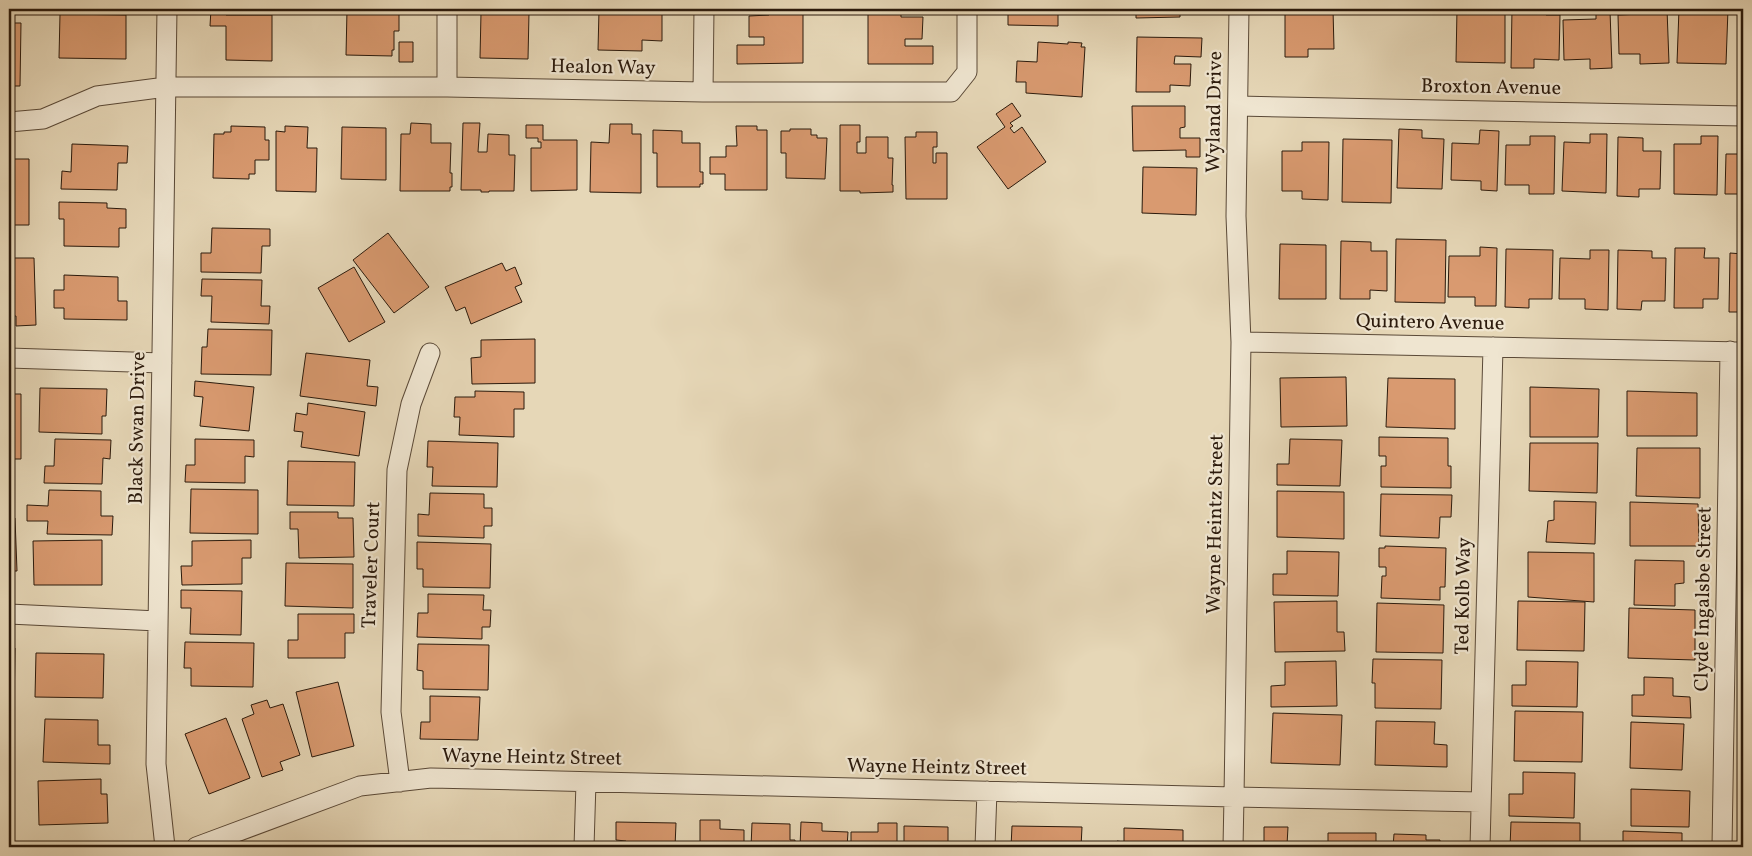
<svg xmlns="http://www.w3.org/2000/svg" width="1752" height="856" font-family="Vollkorn,serif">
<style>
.building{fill:#d99a70;stroke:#2b1a0c}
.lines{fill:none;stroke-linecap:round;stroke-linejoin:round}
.street-casing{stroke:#5a4937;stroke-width:21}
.street{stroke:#efe5d0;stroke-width:19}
.labels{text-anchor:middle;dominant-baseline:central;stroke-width:4.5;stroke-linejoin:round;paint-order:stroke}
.street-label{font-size:20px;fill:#2b1a0c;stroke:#efe5d0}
</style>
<rect width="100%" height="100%" fill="#e6d7b7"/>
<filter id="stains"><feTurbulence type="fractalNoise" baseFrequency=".004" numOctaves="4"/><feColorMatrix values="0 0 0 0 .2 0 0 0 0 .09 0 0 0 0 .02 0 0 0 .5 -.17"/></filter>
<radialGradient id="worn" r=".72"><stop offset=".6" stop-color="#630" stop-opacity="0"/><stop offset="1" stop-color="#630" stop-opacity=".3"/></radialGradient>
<path class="building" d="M211,9H226V15H272V61L226,60V26H210Z
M1008,9H1058V26L1008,25Z
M1136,9H1180V17L1136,18Z
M1285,9H1333L1334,49H1308V57H1285Z
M1457,9H1505V63L1456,62Z
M1512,9H1547L1546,15H1560L1559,60L1534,59V68H1511Z
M1643,9H1667L1669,63L1640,64V54H1619L1618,15L1643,14Z
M1679,9H1728L1726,64L1677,63Z
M347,10L399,11V31H394V50H392V56L346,55Z
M599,10L662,11V41L642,40V51L598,50Z
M769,10H803V63L737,64V45H764V37H749V16L769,15Z
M868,11H901V17H923L922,39H905V46H933V64H868Z
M1610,11L1612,68L1590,69V59L1564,60L1563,20L1596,19V12Z
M481,13H529L528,59L480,58Z
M60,14L126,15V59L59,58Z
M9,23H21L20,86H9Z
M1137,37L1202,38L1201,57L1175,56L1174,64H1191L1190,86L1170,85V92H1136Z
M399,42H413V62H399Z
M1038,42L1068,44V42L1082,43L1081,47H1085L1082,97L1026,93V82H1016L1017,61L1037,62Z
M1012,103L1021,116L1010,123L1013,126L1010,128L1014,133L1022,127L1046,162L1008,189L977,147L1005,127L996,114Z
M1132,106H1185V127L1180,128V138H1200V157H1186V150L1133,151Z
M411,123L431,124V143H451L450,173H452V187H450V191H400L401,134H410Z
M463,123H480L478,152H487L488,134L509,135V155H515L514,191H489V192H481V190H461Z
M610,124H632V134H641V193L590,192L591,142L609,143Z
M526,125H543V140H577V190L531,191V148H541V142H538V138H526Z
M840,125H860V142H857V153H866V137H888V158H893L892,185H893V192L860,193V191H840Z
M231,126L265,127V140H269V160H255V174H249V179L213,178L214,134H224V132H231Z
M285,126L308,127L307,148H317L316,192L276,191V131L285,132Z
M736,126H757V130H767V190H725V174H710V157H726V146H737Z
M342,127L386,128V180L341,179Z
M790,129H811V135H817V138H827L825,179L786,178V153H781V131H790Z
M1399,129L1422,130V138L1444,139L1442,189L1397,188Z
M653,130L682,131V143H700V172H703V184H700V187H657V153H653Z
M1480,130L1499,131L1497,191L1481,190V181L1451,180L1452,143L1479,144Z
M916,132H937V147H933V163H936V153H947V199H906L905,137H916Z
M1590,134H1607L1606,193L1562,191L1564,142L1590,143Z
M1530,136H1555L1554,194H1529V185H1505L1506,145H1530Z
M1701,136H1718L1717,195L1674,194V144H1701Z
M1618,137L1643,138V151H1661L1660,189H1639V197L1617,196Z
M1343,139L1392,140L1391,203L1342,202Z
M1302,142H1329L1328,200L1302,199V191H1282V151H1302Z
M72,144L128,146L127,163H118L117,190L61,189L62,171L71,172Z
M1726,154H1743V194H1725Z
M9,159H29V225H9Z
M1143,167L1197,168L1196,215L1142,213Z
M59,202L107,203V208L126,209V228H119V247L64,246V219H59Z
M212,228L270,229V246H262L261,273L201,272V253H211Z
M388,233L429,287L394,313L353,260Z
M1396,239L1446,240L1445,303L1395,302Z
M1341,241L1371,242V251H1387V291L1370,290V299H1340Z
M1280,244L1326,245V299H1279Z
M1480,247L1497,248L1496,306H1475V297H1448L1449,256H1480Z
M1675,248H1705L1704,258H1719L1718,299H1703V308H1674Z
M1506,249L1553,250L1552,299H1529V308L1505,307Z
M1590,250H1609L1608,310L1585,309V299H1559L1560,258L1590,259Z
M1618,250L1652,251V258H1666L1665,301H1642L1641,310L1617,309Z
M1730,253L1743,254V312H1729Z
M9,258H34L36,325L16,326V316H9Z
M502,263L506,271L515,267L522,284L515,287L522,302L471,324L465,307L456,311L445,287Z
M354,267L385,322L349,342L318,288Z
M64,275L118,277V301H127V320L64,319V308H54V290H64Z
M202,279L262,280L261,306H270L269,324L211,322L212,296H201Z
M208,329L272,330L271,375L201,374L202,347H207Z
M535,339V383L472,384L471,358L481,357V340Z
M306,353L370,360L367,386L378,387L376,406L300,396Z
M1346,377L1347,426L1281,427L1280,378Z
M1388,378L1455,379V429L1386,427Z
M195,381L254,387L249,431L200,426L203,397L194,396Z
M1530,387L1599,389L1598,437H1530Z
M40,388L107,389L106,416H102V434L39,432Z
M475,391L524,392V409H514V437L459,435L460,417H454L455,397H475Z
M1627,391L1697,393V436H1627Z
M9,394H21V459H9Z
M308,403L365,412L359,456L301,447L303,432L294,431L296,413L307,415Z
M1379,437L1448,438V466H1451V488L1381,487V466H1386V456H1379Z
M55,439L111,440L110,459L103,458L102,484L44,483L45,466H54Z
M195,439L254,440V457L245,456V483L185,482L186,465H195Z
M1290,439L1342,440L1340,486L1277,485V464H1289Z
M428,441L498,443L497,487L432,486L433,467H427Z
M1530,443H1598L1597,493L1529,491Z
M1637,448H1700V498L1636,496Z
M288,461L355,462L354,506L287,505Z
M191,489L258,490V534L190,533Z
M49,490L101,491V516H113L112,535L47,534L48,521H27V505L48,506Z
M1277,491L1344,492V539L1277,537Z
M430,493L484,494V508H492V526H484V538L418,536V514L429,515Z
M1381,494L1452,495L1451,517H1440L1439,538L1380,536Z
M1554,501L1596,502L1595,544L1546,542L1548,521L1554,520Z
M1630,502L1698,504L1699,546H1630Z
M290,512H338V518H353L354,557L299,558L298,529H290Z
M9,518H15L17,571H9Z
M102,540V585H34L33,541Z
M251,540V558H242V584L182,585L181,566H192V541Z
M417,542L491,544L490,588L423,587V569H417Z
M1385,546L1446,548L1445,587H1440V600L1381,598L1382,576H1386V567H1379V548H1385Z
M1287,551L1339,552L1338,596L1273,595V574H1287Z
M1528,552L1594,553V602L1528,597Z
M1635,560L1684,561V583L1675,584V606L1634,605Z
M286,563L353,564V608L285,606Z
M181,590L242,591L241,635L190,634L191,608H181Z
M428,594L484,595L483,610H491L490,627H482V639L417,637L418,613H428Z
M1337,601V632H1344L1345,651L1275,652L1274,602Z
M1518,601L1585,602L1584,651L1517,650Z
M1377,603L1444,605L1443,653L1376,652Z
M1629,608L1695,610V660L1628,658Z
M298,614H354V633H345V658H288V640H298Z
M185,642L254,643L253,687L191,686V668H184Z
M418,644L489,645L488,690L423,689V671L417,670Z
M9,648H15L14,714H9Z
M36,653L104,654L103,698L35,697Z
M1373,659L1442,660L1441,709L1375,708V683H1372Z
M1336,661L1337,706L1271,707V686L1285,685V662Z
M1526,661L1578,662L1577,707L1512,706V685H1526Z
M1644,677L1673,678V696L1690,697L1691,718L1632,716V695H1644Z
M338,682L354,746L312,757L296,692Z
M430,696L480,697L478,740L420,739L421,722H430Z
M267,700L270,708L283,704L300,755L280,762L283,770L262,777L242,719L254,714L251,705Z
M1515,711L1583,712L1582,762L1514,761Z
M1273,713L1342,715L1340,765L1271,763Z
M226,718L250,778L209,794L185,734Z
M45,719L98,720V745H110V764L43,762Z
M1376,721L1435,722L1434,744L1447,745V767L1375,765Z
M1631,722L1684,724L1682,770L1630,768Z
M1523,772L1575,773L1574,818L1509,816V794H1523Z
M101,779V794H107L108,823L39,825L38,781Z
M1631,789L1690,791L1689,827L1631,826Z
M700,820H720V829L744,830V847H700Z
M616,822L676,823L675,847H626V841L616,840Z
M801,822L822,823V831L848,832L847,847H800Z
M1511,822L1580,823V847H1510Z
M752,823L790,824V840H795V847H751Z
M878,823H897V847H851V832H878Z
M904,826L948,827V847H904Z
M1012,826L1082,827L1081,847H1011Z
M1264,827H1288L1287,845H1311V847H1264Z
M1124,828L1183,830V847H1117V841L1124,842Z
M1623,831L1682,833V847H1623Z
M1328,833H1376V847H1328Z
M1394,834L1426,835V840H1440V847H1393Z"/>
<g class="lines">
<defs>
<path id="street" d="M447,9V87
M1239,9L1236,216L1241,342L1743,352
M703,92L704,9
M1238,106L1743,116
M9,122L43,119L97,96L166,87H447L703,92H951L967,72V9
M9,358L162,363
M9,614L158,621
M400,782L391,712L397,470L411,404L430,353
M165,847L156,764L167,9
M196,847L360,786L431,778L1234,797L1241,342
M584,847L586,782
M985,847L987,791
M1233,847L1234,797L1481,802
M1480,847L1493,347
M1722,847L1730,351"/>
</defs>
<use href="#street" class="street-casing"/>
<use href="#street" class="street"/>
</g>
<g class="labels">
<g class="street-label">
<text transform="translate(603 68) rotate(1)">Healon Way</text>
<text transform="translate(1491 88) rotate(1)">Broxton Avenue</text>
<text transform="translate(1215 112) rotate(-89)">Wyland Drive</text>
<text transform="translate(1430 323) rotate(1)">Quintero Avenue</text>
<text transform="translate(138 428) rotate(-89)">Black Swan Drive</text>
<text transform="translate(1216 524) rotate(-89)">Wayne Heintz Street</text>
<text transform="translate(372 565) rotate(-88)">Traveler Court</text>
<text transform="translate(1464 596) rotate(-89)">Ted Kolb Way</text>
<text transform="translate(1704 599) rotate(-89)">Clyde Ingalsbe Street</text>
<text transform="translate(532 758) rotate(1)">Wayne Heintz Street</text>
<text transform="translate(937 768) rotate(1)">Wayne Heintz Street</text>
</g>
</g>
<rect width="1752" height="856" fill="none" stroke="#e6d7b7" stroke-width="30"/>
<rect x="10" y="10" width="1732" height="836" fill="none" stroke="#2b1a0c" stroke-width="2.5"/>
<rect x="15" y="15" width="1722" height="826" fill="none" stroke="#2b1a0c"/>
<rect width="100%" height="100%" filter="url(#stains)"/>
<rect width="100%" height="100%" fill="url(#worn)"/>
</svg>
